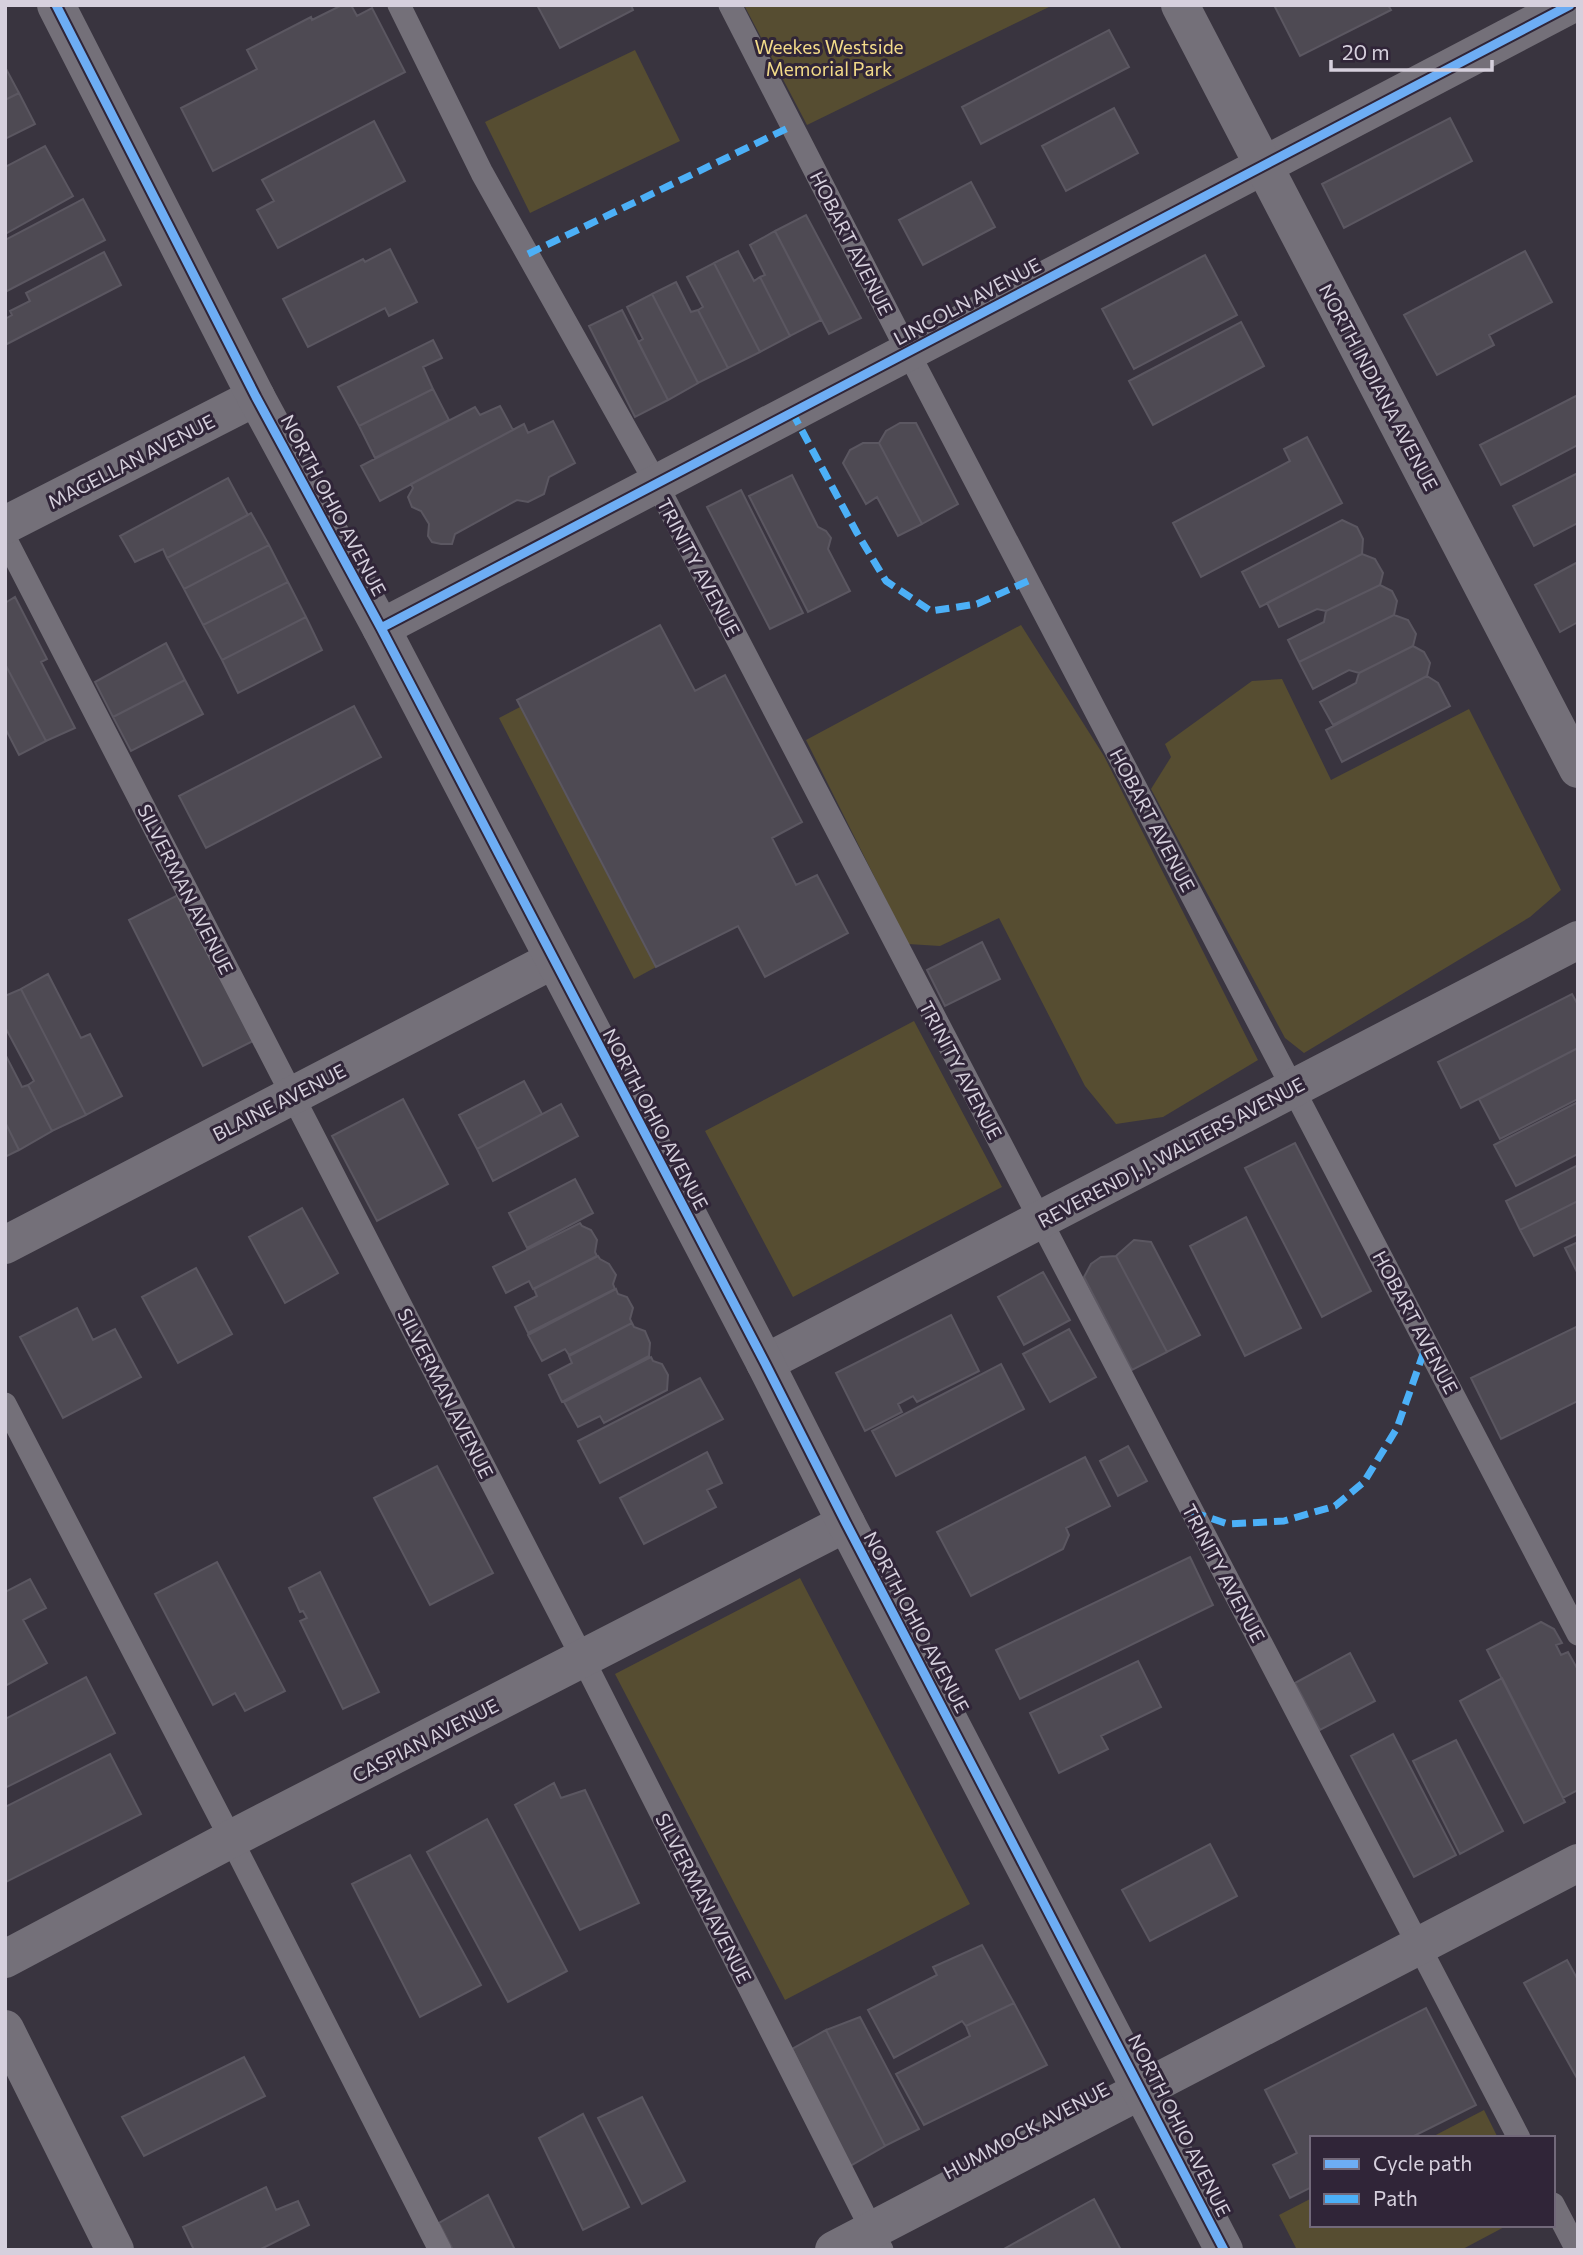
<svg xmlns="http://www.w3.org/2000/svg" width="1583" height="2255" font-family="Commissioner,sans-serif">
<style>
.green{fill:#564d31}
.building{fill:#4e4a53;stroke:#5b5761;stroke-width:2}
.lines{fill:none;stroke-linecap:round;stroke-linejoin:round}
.service{stroke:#747079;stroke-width:23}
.minor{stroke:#747079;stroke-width:38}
.tertiary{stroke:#747079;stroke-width:38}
.quiet{stroke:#4cb0f7;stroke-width:7;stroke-dasharray:14 7;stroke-linecap:butt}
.cycleway-casing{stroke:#302538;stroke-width:13}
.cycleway{stroke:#6dadf4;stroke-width:9}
.labels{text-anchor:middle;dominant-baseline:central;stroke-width:6;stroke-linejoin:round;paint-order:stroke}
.park-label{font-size:19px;fill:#f3db89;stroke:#302538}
.street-label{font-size:19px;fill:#d6d0dd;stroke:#302538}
</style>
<rect width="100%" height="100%" fill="#39343f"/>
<path class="green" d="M744,5H1053L807,125Z
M635,50L680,141L530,213L485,122Z
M1021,625L1104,756L1258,1060L1163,1117L1116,1124L1085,1086L999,918L940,946L908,944L806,740Z
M1282,679L1331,780L1469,709L1561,890L1530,917L1304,1053L1285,1038L1151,789L1171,757L1165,744L1252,681Z
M522,706L656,967L634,979L499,718Z
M914,1021L1002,1187L793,1297L705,1131Z
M800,1578L970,1904L785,2000L615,1674Z
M1484,2110L1498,2138H1430Z
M1312,2198V2225H1508L1461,2250H1297L1279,2215Z"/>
<path class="building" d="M342,5H351L357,16L372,8L405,72L213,171L181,108L257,69L247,50L311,17L312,20Z
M537,5H631L633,10L560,48Z
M1274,5H1388L1391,10L1300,56Z
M1109,30L1129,67L981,144L962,107Z
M5,67L19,93L5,100Z
M19,93L35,124L5,139V100Z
M1114,108L1138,153L1066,191L1042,146Z
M1450,118L1472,161L1344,228L1322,184Z
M374,121L405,181L278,248L257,210L274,201L262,180Z
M45,146L73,196L5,234V167Z
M971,182L995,227L923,265L899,220Z
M83,199L105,240L5,292V240Z
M806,215L861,318L829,334L775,231Z
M775,231L821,320L790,336L760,277L765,275L750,245Z
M390,249L417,302L389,316L385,308L308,347L283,299L363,259L365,262Z
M738,251L754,281L760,277L790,336L760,352L714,263Z
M1525,251L1552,302L1489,335L1494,345L1437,375L1404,315Z
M104,252L121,285L5,345V319L12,315L10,311L30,301L26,293Z
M1205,255L1237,315L1134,369L1102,309Z
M714,263L760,352L728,368L698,310L703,307L687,277Z
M676,282L691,312L698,310L728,368L698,383L652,294Z
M652,294L698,383L668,400L638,342L643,339L627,307Z
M622,310L668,400L635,417L589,326Z
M1241,322L1264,366L1153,425L1129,381Z
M433,340L442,358L423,367L433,389L359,426L338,387Z
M433,389L449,420L375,458L359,426Z
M1578,395V445L1501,485L1480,445Z
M500,406L513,430L380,501L361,466L475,407L480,415Z
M553,421L575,463L549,477L544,494L528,502L517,500L455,534L452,544H441L432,542L428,536L429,524L421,511L412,507L408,497L413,488L411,484L524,424L528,433Z
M900,423H916L958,504L922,524L879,443L886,431Z
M1307,437L1342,503L1201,577L1173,523L1290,461L1284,449Z
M863,443H879L922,524L898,536L877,497L866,504L843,463L850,450Z
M1578,473V523L1534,546L1513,506Z
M792,475L818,527L826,531L831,538L828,549L850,591L808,612L749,496Z
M228,478L248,515L167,558L163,549L135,562L120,536Z
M741,490L803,613L770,629L707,507Z
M251,513L269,545L184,589L167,558Z
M1342,520L1357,527L1363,539L1362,554L1260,607L1242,572Z
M269,545L288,582L203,625L184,589Z
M1362,554L1375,559L1383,573L1380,585L1326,611L1317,609L1279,627L1267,603Z
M1578,562V622L1560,632L1535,585Z
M288,582L306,617L222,660L203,625Z
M1380,585L1392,591L1397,601L1394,615L1299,662L1288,640L1324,622L1326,611Z
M15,597L47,659L41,662L75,728L46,741L5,664V603Z
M1394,615L1408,620L1416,634L1413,646L1359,673L1349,670L1313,689L1299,662Z
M306,617L322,650L238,693L222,660Z
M660,625L695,691L725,675L802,822L772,838L796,885L817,875L848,933L765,977L738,926L656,967L517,700Z
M166,643L185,680L113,717L95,682Z
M1413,646L1424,652L1430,663L1427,676L1333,725L1320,702L1356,683L1359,673Z
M5,664L46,741L19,755L5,728Z
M1427,676L1438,683L1450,706L1342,762L1326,730Z
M185,680L203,714L131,751L113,717Z
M354,706L381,757L206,848L179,796Z
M178,895L253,1041L203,1066L129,920Z
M982,942L1000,979L945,1006L927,970Z
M48,974L81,1038L90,1034L122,1096L86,1115L21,989Z
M21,989L86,1115L52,1131L28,1085L34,1081L5,1027V996Z
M1572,994L1578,1005V1048L1461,1108L1438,1062Z
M1578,1048V1099L1500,1139L1479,1099Z
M5,1054L22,1087L28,1085L52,1131L19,1150L5,1122Z
M524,1081L542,1114L477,1149L459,1115Z
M403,1099L448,1184L377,1221L332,1136Z
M1578,1102V1154L1516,1186L1494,1145Z
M561,1104L578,1136L493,1181L477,1149Z
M5,1122L19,1150L5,1157Z
M1295,1143L1371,1291L1322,1317L1245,1168Z
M1578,1165V1201L1520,1230L1506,1201Z
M575,1179L593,1213L527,1248L509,1213Z
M1578,1201V1234L1534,1256L1520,1230Z
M302,1208L338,1273L285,1303L249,1237Z
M1246,1217L1301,1328L1245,1356L1190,1246Z
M580,1223L582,1226L591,1230L597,1240L595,1252L597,1256L533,1289L529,1281L506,1293L493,1267Z
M1134,1240L1151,1242L1200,1335L1167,1352L1116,1256Z
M1578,1242V1274L1565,1248Z
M598,1256L600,1259L609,1264L616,1275L613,1284L615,1289L528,1333L515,1307L537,1296L534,1289Z
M1116,1256L1167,1352L1132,1370L1084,1277L1091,1264L1101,1257Z
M196,1268L232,1334L178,1363L142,1297Z
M1043,1272L1070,1320L1024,1345L998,1297Z
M616,1289L618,1294L627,1297L633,1308L630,1319L632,1323L569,1355L565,1349L542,1361L528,1335Z
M77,1308L93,1340L115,1329L141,1377L63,1418L20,1337Z
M951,1315L979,1371L917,1402L913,1396L898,1404L902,1412L865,1431L836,1373Z
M632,1323L634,1327L645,1331L650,1343L649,1356L562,1402L549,1375L572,1363L569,1356Z
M1578,1326V1401L1501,1439L1471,1378Z
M1069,1329L1096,1377L1050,1402L1023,1354Z
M651,1357L653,1361L662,1364L668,1375L667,1390L604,1423L600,1416L578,1427L564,1402Z
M1001,1364L1024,1409L896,1476L872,1431Z
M700,1378L723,1419L600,1483L578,1441Z
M1128,1446L1147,1481L1118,1496L1100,1461Z
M707,1452L722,1483L707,1490L716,1507L644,1544L620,1498Z
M1085,1457L1110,1506L1066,1528L1069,1535L1063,1549L971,1596L937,1532Z
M437,1466L493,1573L430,1605L374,1498Z
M1190,1557L1213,1605L1020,1699L996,1650Z
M217,1562L285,1691L245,1711L235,1693L213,1705L155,1594Z
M320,1572L379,1692L343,1709L300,1621L307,1618L303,1611L300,1612L289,1588Z
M30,1579L46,1608L23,1620L47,1663L5,1686V1592Z
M1541,1622L1554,1629L1562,1643L1556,1645L1561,1655L1568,1652L1578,1670V1790L1563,1798L1487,1650Z
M1350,1653L1375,1701L1320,1730L1295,1683Z
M1138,1661L1161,1707L1101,1736L1108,1749L1059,1773L1030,1713Z
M86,1677L115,1733L5,1788V1719Z
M1502,1678L1565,1802L1524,1823L1460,1701Z
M1393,1734L1456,1855L1414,1877L1351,1756Z
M1456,1740L1503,1831L1460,1854L1413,1761Z
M110,1754L141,1814L6,1882L5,1807Z
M554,1783L561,1798L585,1790L639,1903L580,1930L515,1805Z
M487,1819L567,1971L508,2002L427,1852Z
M1210,1844L1237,1896L1150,1941L1122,1890Z
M410,1855L481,1985L420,2017L352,1884Z
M982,1945L1014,2003L966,2026L962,2021L894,2058L868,2010L937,1975L933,1967Z
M1567,1960L1578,1980V2080L1524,1983Z
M1014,2003L1047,2065L924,2125L896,2074L970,2036L966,2026Z
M1426,2008L1476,2105L1410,2138H1312V2187L1290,2198L1273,2165L1297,2153L1265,2090Z
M860,2017L919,2129L885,2146L826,2030Z
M826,2030L885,2146L850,2166L792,2049Z
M244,2057L265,2096L144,2156L122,2117Z
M642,2097L685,2181L642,2204L598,2118Z
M583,2114L629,2207L583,2230L539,2138Z
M266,2187L276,2210L298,2201L309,2225L259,2250H194L183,2227Z
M488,2195L515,2250H453L439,2223Z
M1094,2199L1121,2250H1002Z"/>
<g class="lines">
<path class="service" d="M399,5L482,173L656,483L1519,2138
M730,5L908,352L1578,1634
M5,538L583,1659L882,2250
M5,1404L231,1839L440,2250
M1553,2204L1577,2250"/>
<path class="minor" d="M5,525L256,397
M381,628L1570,5
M5,1245L553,960
M765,1363L1578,940
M5,1959L231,1839L846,1523
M5,2029L115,2250
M834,2250L1578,1863"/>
<path class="tertiary" d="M56,5L256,397L381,628L765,1363L846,1523L1224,2250
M1180,5L1578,769"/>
<path class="quiet" d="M528,254L792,126
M792,412L857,533L886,581L931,611L977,604L1028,581
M1192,1512L1228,1524L1284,1521L1335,1506L1364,1482L1397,1428L1427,1343"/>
<defs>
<path id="cycleway" d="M56,5L256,397L381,628L765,1363L846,1523L1224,2250
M381,628L1570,5"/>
</defs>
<use href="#cycleway" class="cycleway-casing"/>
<use href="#cycleway" class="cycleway"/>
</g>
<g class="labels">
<g class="park-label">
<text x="829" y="46">Weekes Westside<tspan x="829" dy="22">Memorial Park</tspan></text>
</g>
<g class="street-label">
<text transform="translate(852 243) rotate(63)">HOBART AVENUE</text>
<text transform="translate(967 301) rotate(-28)">LINCOLN AVENUE</text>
<text transform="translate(1379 387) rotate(62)">NORTH INDIANA AVENUE</text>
<text transform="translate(131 461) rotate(-27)">MAGELLAN AVENUE</text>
<text transform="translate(334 505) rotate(62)">NORTH OHIO AVENUE</text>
<text transform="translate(699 567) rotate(62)">TRINITY AVENUE</text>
<text transform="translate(1153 820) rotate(62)">HOBART AVENUE</text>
<text transform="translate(186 889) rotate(63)">SILVERMAN AVENUE</text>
<text transform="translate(961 1070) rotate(62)">TRINITY AVENUE</text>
<text transform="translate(279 1102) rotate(-27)">BLAINE AVENUE</text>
<text transform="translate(656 1119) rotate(62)">NORTH OHIO AVENUE</text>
<text transform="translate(1171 1152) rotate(-28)">REVEREND J. J. WALTERS AVENUE</text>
<text transform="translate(1416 1322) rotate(62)">HOBART AVENUE</text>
<text transform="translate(446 1393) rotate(63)">SILVERMAN AVENUE</text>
<text transform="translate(1224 1573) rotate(62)">TRINITY AVENUE</text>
<text transform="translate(917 1622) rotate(62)">NORTH OHIO AVENUE</text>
<text transform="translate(425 1740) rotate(-27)">CASPIAN AVENUE</text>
<text transform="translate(704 1898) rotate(63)">SILVERMAN AVENUE</text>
<text transform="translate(1180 2125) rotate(63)">NORTH OHIO AVENUE</text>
<text transform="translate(1026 2130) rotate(-28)">HUMMOCK AVENUE</text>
</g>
</g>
<rect width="1583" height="2255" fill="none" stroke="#d6d0dd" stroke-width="14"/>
<rect x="1310" y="2136" width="245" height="91" fill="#302538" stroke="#72697a" stroke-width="2"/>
<rect x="1324" y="2159" width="35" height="10" fill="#6dadf4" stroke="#72697a" stroke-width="2"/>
<text x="1373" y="2171" font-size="21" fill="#d6d0dd">Cycle path</text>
<rect x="1324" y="2194" width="35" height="10" fill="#4cb0f7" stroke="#72697a" stroke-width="2"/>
<text x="1373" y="2206" font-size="21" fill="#d6d0dd">Path</text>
<path d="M1331 60v10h161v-10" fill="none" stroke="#d6d0dd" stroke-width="3.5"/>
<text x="1342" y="60" font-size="21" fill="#d6d0dd" stroke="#302538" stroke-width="5" paint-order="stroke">20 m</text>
</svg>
